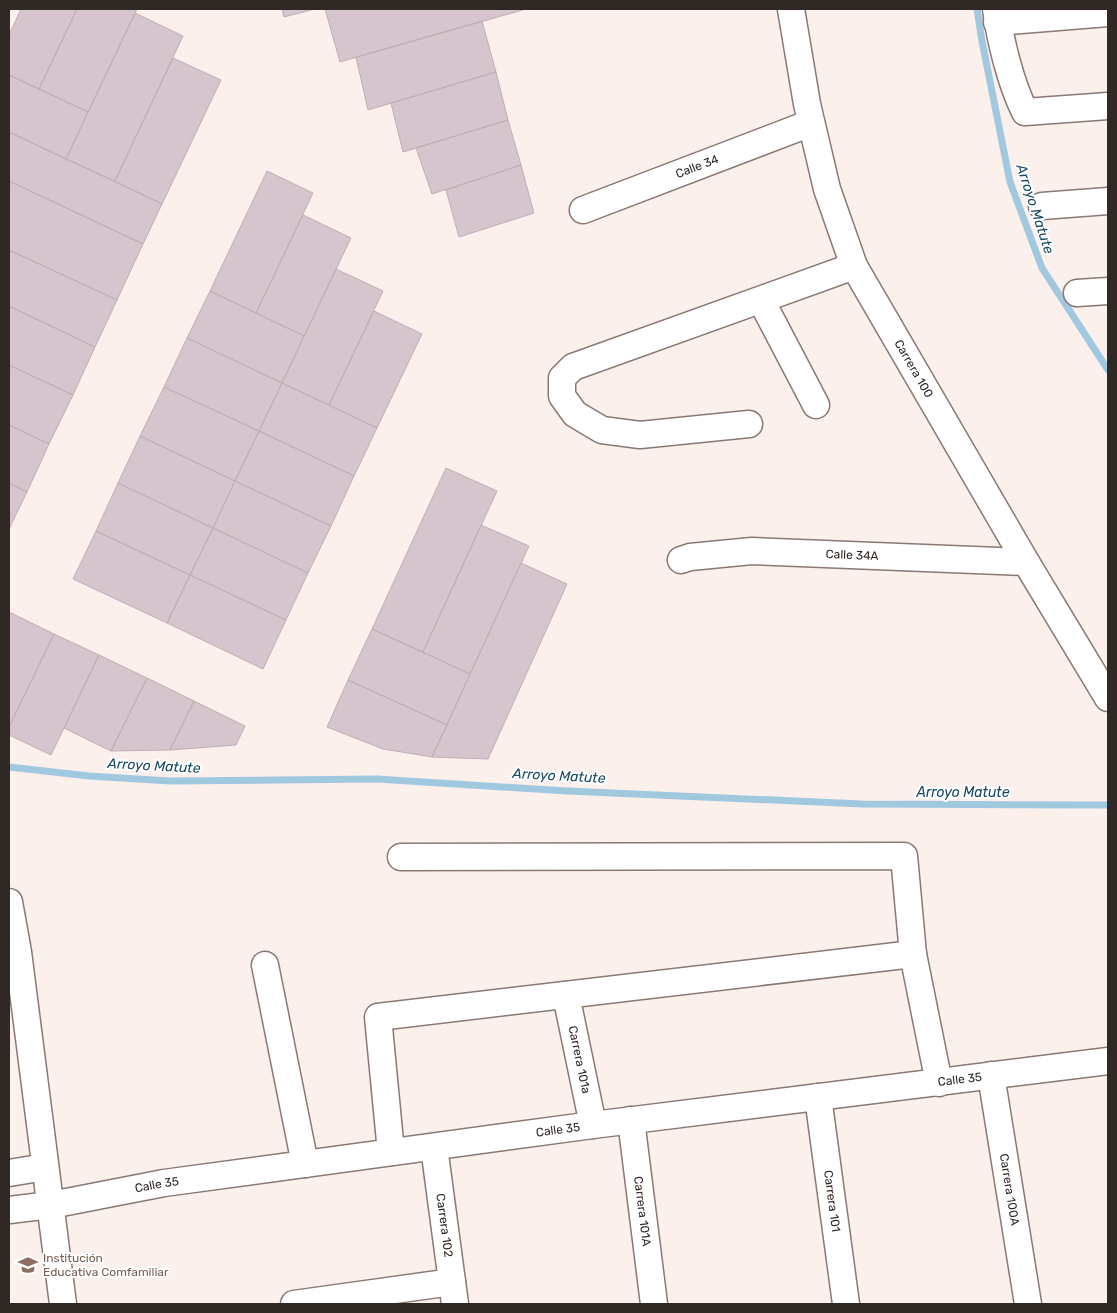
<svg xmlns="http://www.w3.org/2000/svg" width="1117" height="1313" font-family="Rubik,sans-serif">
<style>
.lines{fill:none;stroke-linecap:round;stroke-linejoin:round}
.stream{stroke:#a0c9e0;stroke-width:7}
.building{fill:#d7c5cd;stroke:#c0aeb7}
.minor-casing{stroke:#8a7872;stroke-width:29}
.minor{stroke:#fff;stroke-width:26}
.labels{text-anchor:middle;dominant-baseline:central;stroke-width:4;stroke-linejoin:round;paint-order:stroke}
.street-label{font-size:12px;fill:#2f2825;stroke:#fff}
.education-label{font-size:12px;fill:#785e54;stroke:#fff;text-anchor:start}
.water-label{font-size:14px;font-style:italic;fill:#144961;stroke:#fff}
</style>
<rect width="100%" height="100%" fill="#fcf0ec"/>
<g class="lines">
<path class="stream" d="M977,9L982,41L1010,182L1042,268L1108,370
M9,767L89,776L170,781L377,779L567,791L862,804L1108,805"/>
</g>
<path class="building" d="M21,9H77L39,89L9,75V35Z
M77,9H137L88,112L39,89Z
M282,9H315L284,17Z
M325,9H526L340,62Z
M135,13L183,36L115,181L66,159Z
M482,21L496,72L368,110L356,57Z
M173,58L221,80L162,204L115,181Z
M496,72L508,120L403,152L391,103Z
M9,75L88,112L66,159L9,132Z
M508,120L521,165L432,194L416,148Z
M9,132L162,204L143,244L9,181Z
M521,165L534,213L459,237L446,190Z
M267,171L313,193L256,313L210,291Z
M9,181L143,244L117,300L9,250Z
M303,215L351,238L304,336L256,313Z
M9,250L117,300L95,347L9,306Z
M336,269L383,291L329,405L282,383Z
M210,291L304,336L282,383L187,338Z
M9,306L95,347L73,395L9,365Z
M374,311L422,334L377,428L329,405Z
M187,338L282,383L259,431L164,387Z
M9,365L73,395L49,444L9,425Z
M282,383L377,428L354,476L259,431Z
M164,387L259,431L235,481L140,436Z
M9,425L49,444L27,492L9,483Z
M259,431L354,476L331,526L235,481Z
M140,436L235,481L213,528L118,483Z
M446,468L497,491L423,652L372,629Z
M235,481L331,526L308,573L213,528Z
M9,483L27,492L9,529Z
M118,483L213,528L190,575L96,531Z
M481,525L529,546L470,674L423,652Z
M213,528L308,573L286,620L190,575Z
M96,531L190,575L167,623L73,579Z
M521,563L567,584L488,759L432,757Z
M190,575L286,620L263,669L167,623Z
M9,612L54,634L9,727Z
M372,629L470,674L447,725L348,680Z
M54,634L99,655L51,755L9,735V727Z
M99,655L147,678L111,751L64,728Z
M147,678L194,701L170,750L111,751Z
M348,680L447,725L432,757L383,749L327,727Z
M194,701L245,726L236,745L170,750Z"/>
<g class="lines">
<defs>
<g id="minor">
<path id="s1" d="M791,9L807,104L827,189L854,266L1026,562L1108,698"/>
<path d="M996,9C1000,40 1011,84 1025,112L1108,106"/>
<path d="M997,22L1108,13"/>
<path d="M1042,206L1108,201"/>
<path id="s2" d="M583,210L811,123"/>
<path d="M1077,293L1108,291"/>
<path d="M761,300L816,405"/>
<path d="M749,424L640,435L602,430L575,414L562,396V378L573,367L854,266"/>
<path id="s3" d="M681,560L690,557L752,551L1026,562"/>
<path d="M401,857L904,856L913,954L939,1083"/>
<path d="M9,902L18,952L63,1304"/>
<path d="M265,965L305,1164"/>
<path id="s4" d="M566,995L593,1125"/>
<path id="s5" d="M991,1075L1028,1304"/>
<path id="s6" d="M818,1097L846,1304"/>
<path id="s7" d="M631,1120L654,1304"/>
<path id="s8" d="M434,1147L455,1304"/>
<path d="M391,1152L378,1017L913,954"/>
<path d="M9,1173L45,1167"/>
<path id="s9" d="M9,1210L51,1205L164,1183L593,1125L1108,1061"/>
<path d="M294,1304L452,1282"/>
</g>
</defs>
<use href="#minor" class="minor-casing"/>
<use href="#minor" class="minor"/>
</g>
<defs>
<symbol id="school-bare" viewBox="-9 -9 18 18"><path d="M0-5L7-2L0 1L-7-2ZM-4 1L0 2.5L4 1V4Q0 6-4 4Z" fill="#8d6e63" stroke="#fff" stroke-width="2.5" paint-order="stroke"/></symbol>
</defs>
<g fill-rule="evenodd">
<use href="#school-bare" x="14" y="1251" width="28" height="28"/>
</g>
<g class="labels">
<g class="street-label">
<text stroke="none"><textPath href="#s2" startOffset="122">Calle 34</textPath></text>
<text stroke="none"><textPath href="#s1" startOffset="384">Carrera 100</textPath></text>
<text stroke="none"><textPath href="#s3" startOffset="172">Calle 34A</textPath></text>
<text stroke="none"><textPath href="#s4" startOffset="66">Carrera 101a</textPath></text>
<text stroke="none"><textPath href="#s9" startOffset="960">Calle 35</textPath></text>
<text stroke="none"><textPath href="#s9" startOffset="555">Calle 35</textPath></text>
<text stroke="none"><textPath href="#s9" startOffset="150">Calle 35</textPath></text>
<text stroke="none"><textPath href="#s5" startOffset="116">Carrera 100A</textPath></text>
<text stroke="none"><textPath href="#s6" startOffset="105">Carrera 101</textPath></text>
<text stroke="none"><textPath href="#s7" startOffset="92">Carrera 101A</textPath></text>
<text stroke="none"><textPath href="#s8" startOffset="79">Carrera 102</textPath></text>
</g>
<g class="education-label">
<text x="43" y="1258">Institución<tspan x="43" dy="14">Educativa Comfamiliar</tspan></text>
</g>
<g class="water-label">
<text transform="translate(1035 209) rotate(72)">Arroyo Matute</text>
<text transform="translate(154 766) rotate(3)">Arroyo Matute</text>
<text transform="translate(559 776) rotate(3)">Arroyo Matute</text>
<text x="963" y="792">Arroyo Matute</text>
</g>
</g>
<rect width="1117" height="1313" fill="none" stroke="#2f2825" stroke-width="20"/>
</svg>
